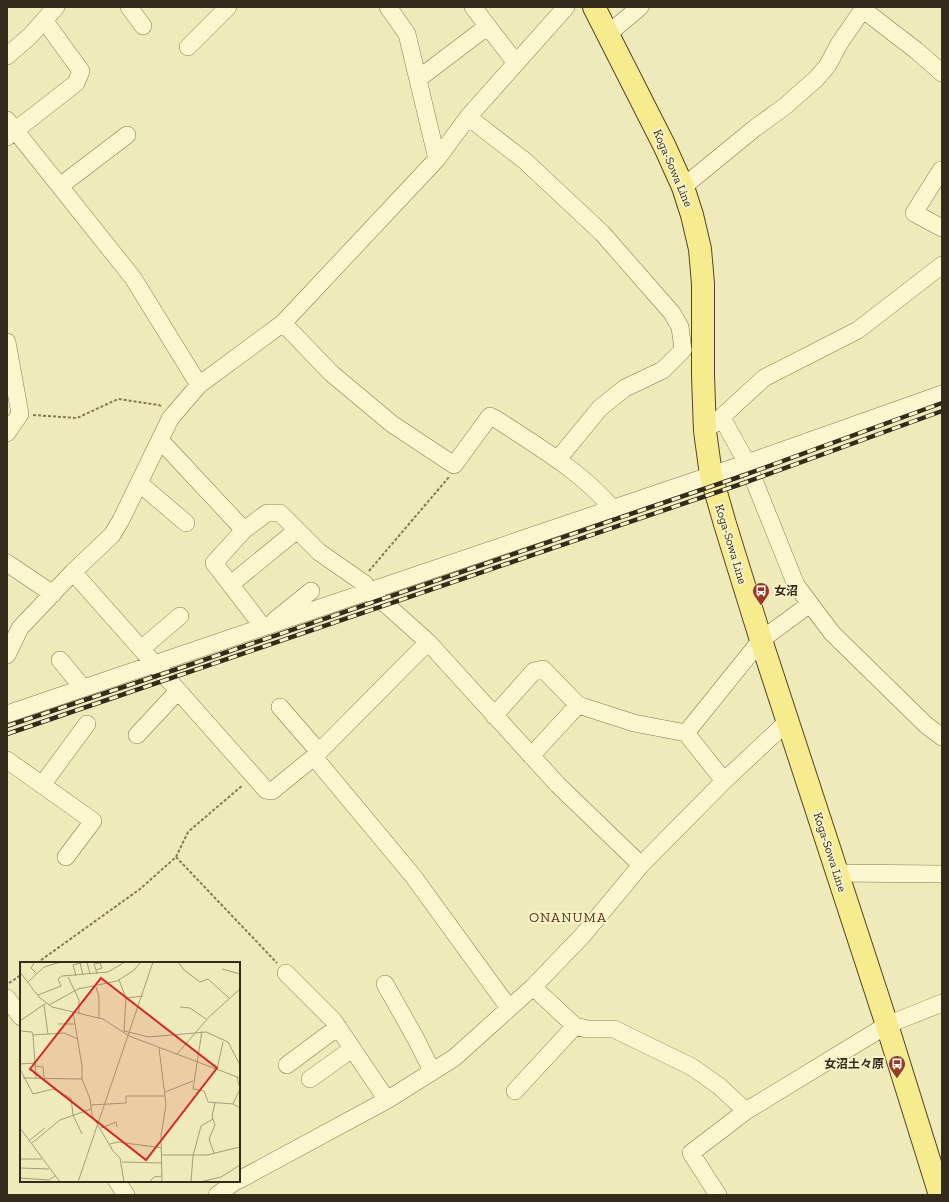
<svg xmlns="http://www.w3.org/2000/svg" width="949" height="1202" font-family="'Zilla Slab','Noto Sans JP',serif">
<style>
.lines{fill:none;stroke-linecap:round;stroke-linejoin:round}
.minor-casing{stroke:#867954;stroke-width:18}
.major-casing{stroke:#534529;stroke-width:24}
.path{stroke:#867954;stroke-width:2;stroke-dasharray:3 2;stroke-linecap:butt}
.minor{stroke:#faf6cd;stroke-width:17}
.major{stroke:#f6eb8f;stroke-width:22}
.rail-casing{stroke:#342c1a;stroke-width:4.5}
.rail{stroke:#f6f3ca;stroke-width:3;stroke-dasharray:9;stroke-linecap:butt}
.labels{text-anchor:middle;dominant-baseline:central;stroke-width:4;stroke-linejoin:round;paint-order:stroke}
.street-label{font-size:12px;fill:#342c1a;stroke:#f6f3ca}
.poi-label{font-size:12px;font-weight:bold;fill:#342c1a;stroke:#f6f3ca;text-anchor:start}
.quarter-label{font-size:14px;letter-spacing:1px;fill:#633718;stroke:#f6f3ca}
.inset-road{fill:none;stroke:#a49e7a;stroke-width:1}
.view{fill:#d62828;fill-opacity:0.15;stroke:#d62828;stroke-width:2}
.inset-edge{fill:none;stroke:#342c1a;stroke-width:2}
</style>
<rect width="100%" height="100%" fill="#efeaba"/>
<g class="lines">
<defs>
<path id="minor" d="M129,7L143,26
M388,7L407,34L437,159
M473,7L516,63
M862,7L865,11L917,51L942,73
M608,34L640,7
M188,47L228,7
M7,56L30,36L56,7
M418,79L488,26
M468,117L525,161L602,233L672,313L680,327L683,350L663,370L625,388L600,408L558,459
M7,120L133,278L199,385
M7,137L76,83L81,71L44,20
M942,171L941,170L914,213L942,228
M60,186L127,135
M683,187L755,128L784,107L816,79L828,65L839,44L863,9
M283,323L331,373L392,424L454,465L490,416L496,419C537,446 581,471 613,509
M7,342L20,414L7,433
M722,418L747,463L796,585L832,633L926,725L942,737
M714,424L764,378L858,330L942,265
M160,440L244,530
M139,483L186,523
M7,563L53,594
M73,572L266,790L272,791L314,757L428,642
M231,584L297,530
M371,591L428,642L558,785L641,865
M275,620L311,591
M263,627L214,563L244,530L267,513H280L319,552L365,584
M141,649L180,616
M7,655L20,628L73,572L112,535L121,520L170,419L174,414L199,385L283,323L437,159L468,117L566,7
M60,660L83,688
M280,707L319,752
M7,714L747,463L942,394
M494,716L534,671L543,669L578,705L634,723L686,733L724,781
M686,733L761,640L810,604
M137,735L178,691
M531,756L578,705
M314,757L413,876L509,1008
M7,760L93,821L66,857
M42,785L87,724
M837,873L942,874
M286,973L333,1020L387,1100
M385,984L416,1039L432,1071
M533,987L575,1026L587,1029H614L692,1067L719,1086L746,1111
M7,998L21,1017
M287,1065L338,1027
M310,1079L352,1049
M515,1091L575,1026
M239,1180L387,1100L454,1058L533,987L583,935L641,865L724,781L788,721
M117,1181L126,1195
M217,1195L236,1181
M718,1195L691,1153L746,1111L887,1025L942,1003"/>
<path id="major" d="M594,7L665,147L683,187L692,215L700,249L703,284V376L705,431L711,475L725,524L761,640L887,1025L940,1195"/>
</defs>
<use href="#minor" class="minor-casing"/>
<use href="#major" class="major-casing"/>
<path class="path" d="M33,415L77,418L118,399L159,405L162,407
M369,571L449,477
M176,857L277,963
M37,963L140,889L176,857L188,832L243,785
M9,983L21,975"/>
<use href="#minor" class="minor"/>
<use href="#major" class="major"/>
<defs>
<path id="rail" d="M7,726L195,663L736,478L942,403
M7,734L741,484L942,411"/>
</defs>
<use href="#rail" class="rail-casing"/>
<use href="#rail" class="rail"/>
</g>
<defs>
<symbol id="bus-pin" viewBox="-11 -11 22 30"><path d="M0 17L-7.5 6A9.5 9.5 0 1 1 7.5 6Z" fill="#973a22" stroke="#f6f3ca"/><path d="M-5-6H5V4H4V6H2V4H-2V6H-4V4H-5ZM-3.5-4V0h7V-4ZM-3.5 1.2v1.5H-2V1.2ZM2 1.2v1.5H3.5V1.2Z" fill="#fff"/></symbol>
</defs>
<g fill-rule="evenodd">
<use href="#bus-pin" x="751" y="581" width="20" height="27"/>
<use href="#bus-pin" x="887" y="1054" width="20" height="27"/>
</g>
<g class="labels">
<g class="street-label">
<text transform="translate(673 168) rotate(67)">Koga-Sowa Line</text>
<text transform="translate(731 544) rotate(73)">Koga-Sowa Line</text>
<text transform="translate(830 852) rotate(72)">Koga-Sowa Line</text>
</g>
<g class="poi-label">
<text x="774" y="591">女沼</text>
<text x="884" y="1064" text-anchor="end">女沼土々原</text>
</g>
<g class="quarter-label">
<text x="568" y="917">ONANUMA</text>
</g>
</g>
<g transform="translate(20 962)">
<rect width="220" height="220" fill="#efeaba"/>
<path class="inset-road" d="M15,0L11,6L16,11M67,0L70,12M158,0L164,8L180,20L188,17L210,37M60,1L63,13M202,7L220,12M76,8L82,6L80,1L74,2L76,8L77,12M0,10L19,35L32,45L83,57L109,74L220,116M56,14L53,3L64,0M48,15L59,38V51M99,18L106,36L104,70M8,20L24,5L41,0M76,25L79,35V56M18,33L41,24L38,17L42,14L88,10L105,0M106,36L123,34M24,43L28,72M29,43L58,27L97,19L113,9L121,0M160,45L170,46L186,57M53,50L62,104V117L70,137L72,153L93,189L100,196L104,220M0,59L26,41M38,62H55M0,69L12,70L13,73L44,71L58,77M104,69L129,75L186,70L208,80L220,103M182,69L173,127L184,129L188,140L213,142L220,146M13,73L16,116M139,86L146,143L141,174L142,220M157,92L189,55L220,27M0,102L15,101M15,104L23,105L24,115M0,107L13,132L33,127L51,136L53,153L62,172M197,107L203,80M3,116L62,117M145,130L173,119M213,142L220,127L217,115M71,143L106,141V134H145M0,166L40,220M81,166L96,160L97,165M10,178L25,166M12,181L40,158L71,147M90,182L98,180L142,186M194,191L189,177L195,163L192,154L195,141M142,193H187L220,185M0,197H22M102,200L142,201M0,206L29,207M0,216L29,218L35,214M58,220L133,0M129,220L134,215L142,214M171,220L173,194L181,164L193,157M180,220L201,215L220,203"/>
<path class="view" d="M81,16L197,106L126,198L10,107Z"/>
<rect width="220" height="220" class="inset-edge"/>
</g>
<rect width="949" height="1202" fill="none" stroke="#342c1a" stroke-width="16"/>
</svg>
